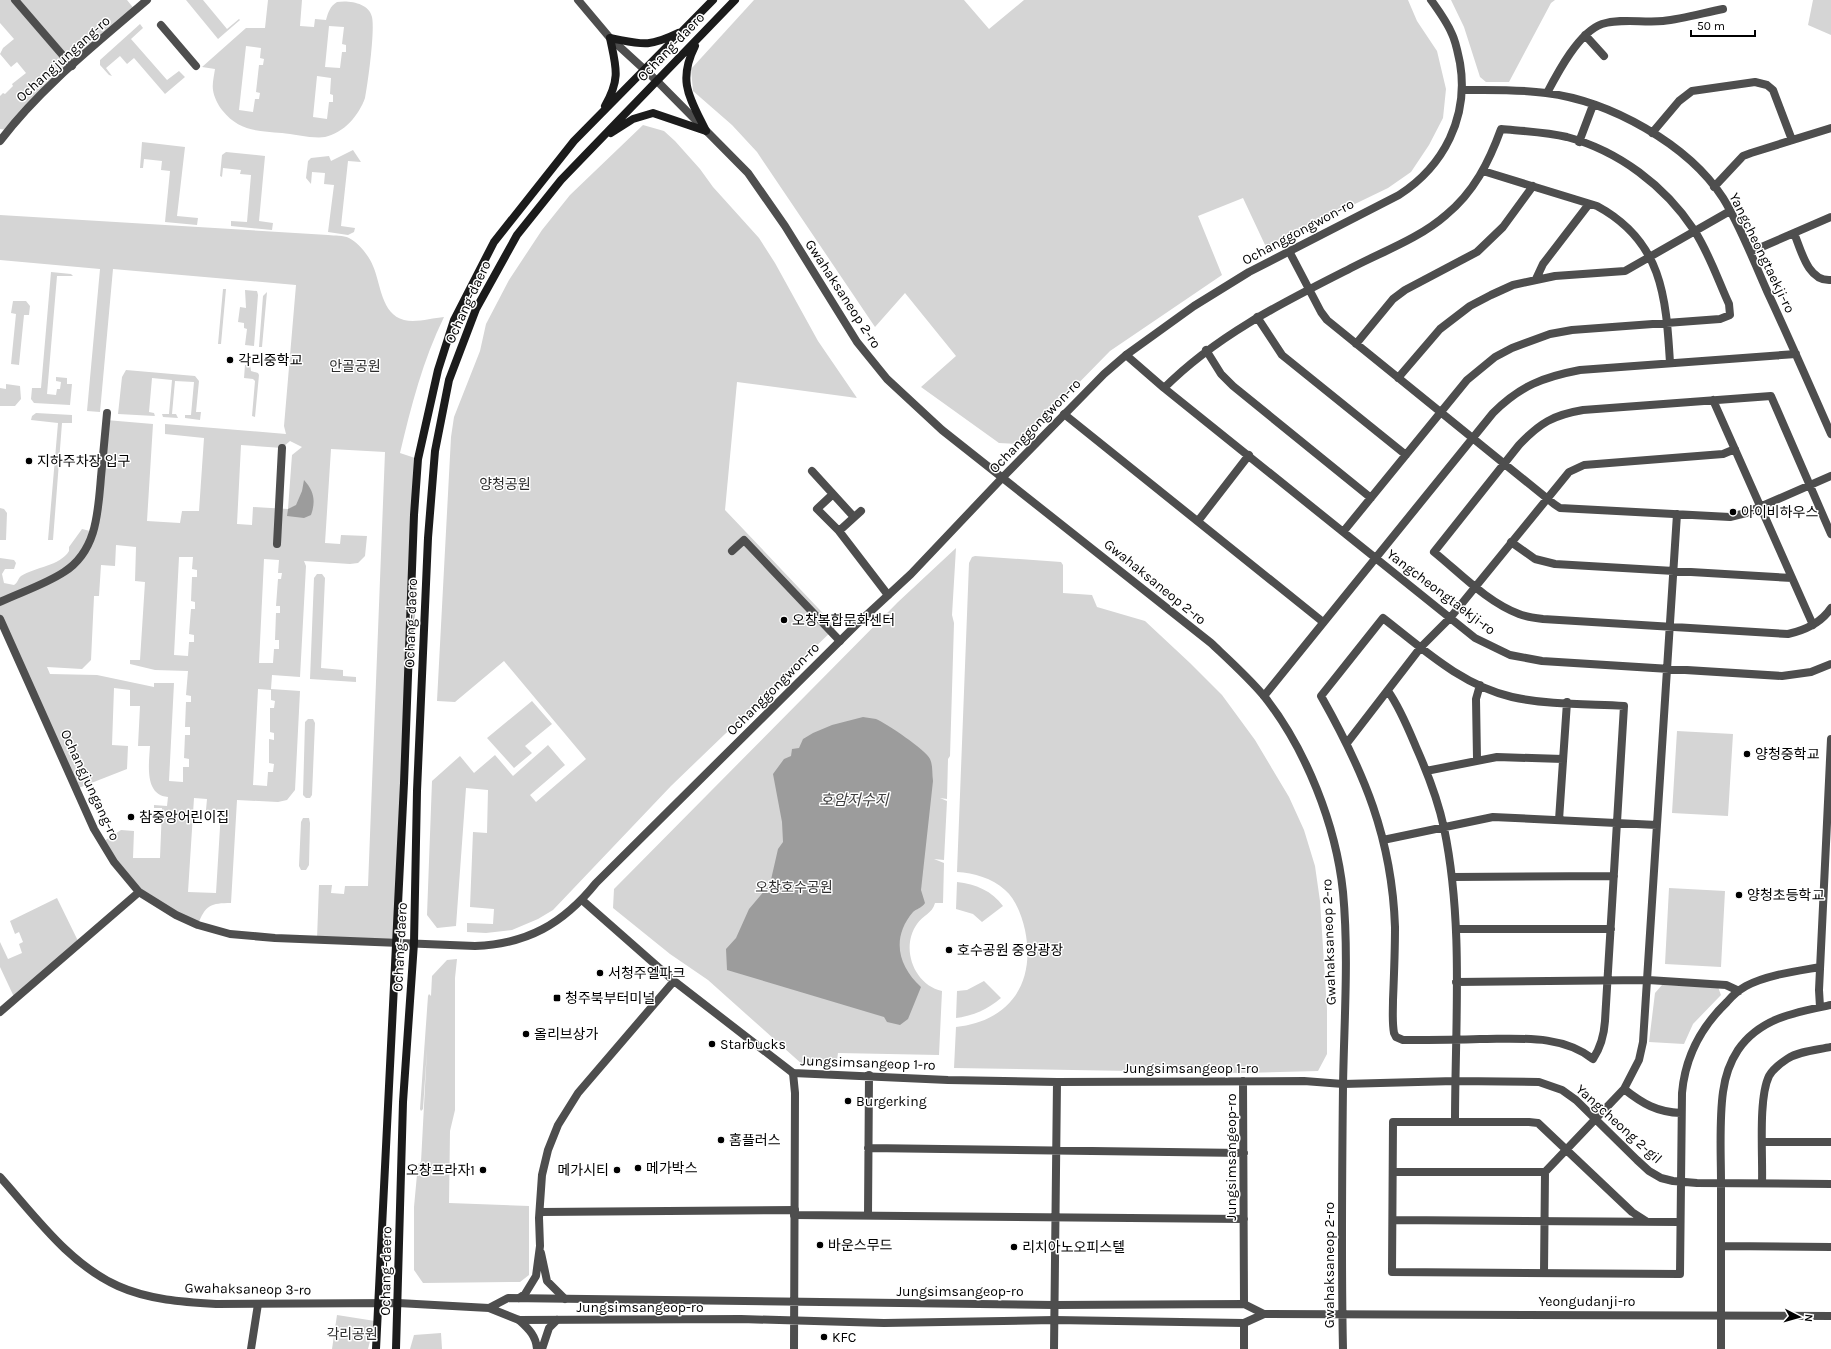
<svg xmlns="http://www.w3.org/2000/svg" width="1831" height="1349" font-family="Karla,'Noto Sans KR',sans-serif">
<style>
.green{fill:#d5d5d5;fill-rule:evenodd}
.water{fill:#9c9c9c}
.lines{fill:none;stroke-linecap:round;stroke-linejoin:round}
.minor{stroke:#4e4e4e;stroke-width:8}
.tertiary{stroke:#4e4e4e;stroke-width:8}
.secondary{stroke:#1b1b1b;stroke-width:8}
.poi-dot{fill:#000;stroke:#fff;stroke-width:1.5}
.labels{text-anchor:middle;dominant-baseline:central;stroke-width:3;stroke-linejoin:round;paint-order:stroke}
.street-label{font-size:14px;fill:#000;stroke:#fff}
.poi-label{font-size:14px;fill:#000;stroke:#fff;text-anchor:start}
.park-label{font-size:14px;fill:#2c2c2c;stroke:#fff}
.water-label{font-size:15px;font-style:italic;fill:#3d3d3d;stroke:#fff}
</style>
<rect width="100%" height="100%" fill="#fff"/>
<path class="green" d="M0,0H127L135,10L8,130L0,129V96L3,93L5,94L13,86L12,84L26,73L17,62L11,67L0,54L3,48L14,39L0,23Z
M186,0H203L227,29L239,19L240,20L218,39Z
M268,0H302L300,26L314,27L315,19L326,20C328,13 330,6 337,2C349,0 369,3 372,17C375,31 368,82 365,98C359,115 344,133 325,137C314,139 293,134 282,133C256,131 239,131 222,110C218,105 214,97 213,90C212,84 214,76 215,69L202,67L246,28H265ZM329,26L344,27L342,44L346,45V52H342L340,68L325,67ZM246,46L261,48L260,58L264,59L263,65H259L256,92L260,93L259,99H255L253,112L239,110ZM317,76L331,78L330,94L333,95V102H329L327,119L313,117Z
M754,0H964L989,29L1024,0H1408L1417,21L1437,51L1446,89L1443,118L1429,145L1411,172L1388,188L1266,247L1243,198L1198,216L1222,275L1110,351L1019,444L999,443L921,387L956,356L905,293L875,327L757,152L732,125L693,91L691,69Z
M1451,0H1555L1551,3L1509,82H1486L1480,77L1464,27Z
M1813,0H1831V35L1808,25Z
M140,24L143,28L131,39L167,80L179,71L185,77L165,94L134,58L127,64L120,56L106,68L112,76L109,75L100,65V60Z
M643,125L664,131L675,141L700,169L713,187L759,238L775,263L818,341L857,398L737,382L725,510L836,627L671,786L553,910L538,919L512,930L486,933L467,932V923L493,924L494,909L470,907L473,832L487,833L488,790L466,788L456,926L437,928L427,915L432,781L460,756L474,773L495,755L513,776L548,745L565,765L530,795L536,802L586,759L504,661L455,702L437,701L451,437L454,417L480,351L486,324L509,280L542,230L570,195Z
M142,142L185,147L177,216L198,218L197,225L165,222L170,171L161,170L162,161L144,159L143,168H140Z
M353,150L361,162L348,161L341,226L355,228L354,232L348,235L328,232L334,185L324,184L325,173L312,172L311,184L306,178L308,161L311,158L329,156L331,161Z
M226,152L265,156L259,221L273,223L272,230L231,226V221L247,222L251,175L240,174L241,170L223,168L222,177L220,176L222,155Z
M0,215L328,235C335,236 343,235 349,238C359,243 369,256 373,266C381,284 381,314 404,320C416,323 432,318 444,317C423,360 411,406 400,453L418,459L397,942L317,939L319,885H332L331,893L344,894L345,886H368L385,452L331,449L325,543L340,544L341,535L367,536L365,556L358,563L350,564L304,561L306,566L300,677L272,675L271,689L300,691L295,790L287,800L278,802L237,800L231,903C211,903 205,905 198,925L139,892L101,843L121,830L134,831L133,858H160L162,808H154V805L167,806L168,797C144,795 149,764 150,746H138L140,706H130V690L114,688L112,745L128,746L127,769L76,789L0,620V558L14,560L16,563L14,569H5L2,574L4,583L14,585C18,583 18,578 21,576C35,567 60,566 69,551V547L82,529L94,532L106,420L153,424L147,521L180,523L182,511H199L204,438L165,434V424L286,434L284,426L296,285L113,269L100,412L87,411L100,269L0,260ZM290,441L302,447L292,455L288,509L253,507L252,525L237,524L241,445L282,448ZM116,545L136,547L135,581L145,582L140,660H130V664L155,670L188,671L186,695L191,696V702H186L185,727H190V735H185L184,758L189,759V767H183V782L169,781L174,683H154V687L97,675L50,674L47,667L82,669L91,660L94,596H99L101,565L115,566ZM179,557H193L192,569L197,570V577H192L191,601L195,602V609H191L189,634L194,635V642H189L188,656L174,655ZM264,559L279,560L278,573H282L281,579H278L276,606H280V613H276L275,640H279V649H274L273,663H259ZM258,689L271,690V700L275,701L274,708H270V732L274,733V740L269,739V763L274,764L273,772H268L267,786L253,785ZM194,798L207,799L206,810L221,811L216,893L188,892Z
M51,272L71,274L73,276H57L47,394L56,395L57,389H60L61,382L56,381V377L67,378V384H72L70,405L34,403L31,399L32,388H41Z
M223,289H226L221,344H218Z
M245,290L257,291L258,295L254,346L245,345L247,329L244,328V323L238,322L240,307L246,308Z
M267,292L262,347H259L263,296Z
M13,301H26L30,306L29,315H24L19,365L11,364L16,314L11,313Z
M245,365H250L251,371L258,373L259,375L255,417L252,416L255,381L253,379L244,378Z
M126,370L195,376L199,381L196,412H201L200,420L185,418V415H191L194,382L175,381L172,414H176L178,418L163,417L162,414H169L172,380L152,378L149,412L154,413L155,416L118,414L122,377Z
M6,384L20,386L21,399L15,406H0V388L6,389Z
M36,413L72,415V423H62L53,540H48L58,423L31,420L32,416Z
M0,508L4,509L7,513L6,540H0Z
M956,548L952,615L954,623L950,756L948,759L947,799L940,798L947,801L944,860L934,859L944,863L943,903H935C932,914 923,915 917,924C900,948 914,985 942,991L939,1055L838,1053L836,1067L803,1065L708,980L670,954L613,908L614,889L898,602Z
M975,556L1061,562L1063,565V593L1092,595L1097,607L1145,621L1190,663L1222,695L1255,740L1289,797L1304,830L1315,866L1320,901L1327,1009V1054L1318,1071L1243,1073L954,1068L956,1027C1010,1021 1036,983 1025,930C1022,917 1016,899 1005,890C992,878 974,873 957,872L969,563L972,557Z
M317,574H322L325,578L321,668L343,670V676L356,677V682L310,679L314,578Z
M532,701L552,724L525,746L532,753L514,768L487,738Z
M308,719H313L315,723L312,795L310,798H306L303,795L305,722Z
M1677,731L1733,734L1728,816L1672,813Z
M303,818H309L310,823L309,865L306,870H301L299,866L301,822Z
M957,882C976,884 992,891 1003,906L982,922L973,914L956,909Z
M1669,888L1725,891L1721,967L1665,964Z
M57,898L79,943L15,999L0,967V942L8,959L22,953L19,944L23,942L19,932L15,934L10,921Z
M457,959L455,978V1110L450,1131L449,1203L529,1206V1275L520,1282L423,1283L414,1270V1207L418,1164L421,1162L427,1049L423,1109L421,1111L420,1109L428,996L429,994L431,996L432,976L447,960Z
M984,981L1001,998C988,1009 973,1016 956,1018L957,991L967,990Z
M1662,985L1718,987L1721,995L1693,1024L1684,1044L1649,1042L1655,993Z
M337,1315L375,1321L368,1349H332Z
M441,1333L442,1349H410L414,1335Z"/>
<path class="water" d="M304,480C314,491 316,501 311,515L304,518L287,516L288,509L296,505L302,491Z
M863,717C867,718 872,718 876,719C886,723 926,750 930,759C933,765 932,774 933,781L921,890L925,903C922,908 916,909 913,912C891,938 898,966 921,987L908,1019L900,1025L887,1022L884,1017L727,970L726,949L736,938L749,909L770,884L778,849L783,842L782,822L773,774L784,759L791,756L792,749L799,748L803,739L813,733L832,725Z"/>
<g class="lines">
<path class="minor" d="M15,0L72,66
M161,25L196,66
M1585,35L1604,56
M1462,90C1490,90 1518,89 1546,93C1610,101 1688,144 1723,198C1741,227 1753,260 1767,291C1789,338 1810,386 1831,434
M1547,93C1558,72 1579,32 1602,24C1621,18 1643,23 1663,21C1683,19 1703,13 1723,9
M1652,133L1679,101L1692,91L1755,82L1767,85L1773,90L1792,140
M1579,142L1593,105
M1483,171L1597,206C1662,241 1666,296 1670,363
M1714,187L1743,156L1751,153L1831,128
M1794,233C1801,250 1808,282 1831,280
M1289,251L1321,312L1327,320L1554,504L1560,508L1730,517L1746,513L1831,476
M1750,252L1831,217
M1536,279L1543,264L1589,204
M1257,317L1282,355L1406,455
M1356,344L1393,299L1405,290L1477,252L1503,227L1533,186
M1206,350L1221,374L1233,386L1371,498
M1126,355L1164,388L1475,638L1510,655L1542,661L1782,676L1811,672L1831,664
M1398,378L1440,329L1470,306L1491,295L1513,285L1555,276L1625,271L1730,211
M1164,388C1219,333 1288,300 1357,265C1387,250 1421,237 1446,215C1474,192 1489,162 1501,129C1523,131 1546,132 1567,137C1619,151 1665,186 1694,230C1709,253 1718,280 1729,304L1730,315L1720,319L1572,330L1550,334L1512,348L1495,357L1467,380L1343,532
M1713,400L1813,625
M1064,414L1323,622
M812,471L854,517
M833,494L817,509L839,531
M861,511L839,531L888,595
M1198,521L1249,455
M1831,534L1771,396L1583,410C1553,415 1540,423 1519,445L1434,552C1460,573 1487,602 1519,614C1527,617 1535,618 1543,619L1788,634C1806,630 1821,623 1831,608
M1511,542L1535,559L1555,564L1792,578
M277,544L282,448
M732,551L744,540L840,641
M0,602C21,592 44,585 64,572C97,551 98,512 101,477C103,456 105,434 107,413
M1383,618C1423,649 1461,685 1512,697C1548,705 1587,704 1624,706L1605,1021C1604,1036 1601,1047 1593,1059C1561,1034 1519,1039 1480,1039C1455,1040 1429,1040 1403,1040L1396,1037L1394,1033C1392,1022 1393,1011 1393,1000C1394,976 1395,951 1395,927C1392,838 1364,772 1321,696Z
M1388,691C1400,708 1408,728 1416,747C1428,774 1438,800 1444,828C1464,924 1455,1025 1455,1122
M1264,696L1493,413C1520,386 1543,377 1580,370L1796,354
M1347,743L1421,647L1450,618L1569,472L1584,465L1723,454L1735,449
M1477,759L1476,699L1480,685
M1426,771L1497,757L1563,759
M1559,820L1567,702
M1383,840L1493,817L1657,825
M1452,877L1614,876
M582,900L674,981L793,1073L948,1080L1057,1082L1304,1081L1343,1084L1455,1081L1539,1082L1562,1090L1576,1100L1637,1160L1649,1171L1661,1178L1673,1181L1697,1183L1831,1184
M1456,929H1611
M1456,982L1648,980L1726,985L1739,991
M1820,1007L1819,990L1831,739
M1243,1081L1244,1304
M1624,1089C1643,1104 1657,1112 1681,1113
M1763,1142H1831
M868,1148L1244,1153
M1393,1172H1545L1544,1273
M1545,1172L1624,1089L1639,1060L1643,1042L1677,514
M1762,1183C1763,1156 1758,1099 1769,1076C1773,1069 1781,1063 1787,1059C1799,1051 1817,1050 1831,1047
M540,1212L795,1210
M794,1215L1244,1219
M868,1215L869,1075
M1393,1220L1680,1222
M1646,1221L1632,1212L1538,1123L1529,1122H1393L1392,1272L1680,1274L1682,1093C1685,1058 1701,1027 1727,1002C1732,996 1739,990 1746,986C1766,975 1797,971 1820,967
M1721,1246L1831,1247
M541,1253L547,1281L565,1299
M519,1298L525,1294L536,1276L540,1246L539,1218L542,1175L548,1150L558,1125L578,1093L674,981
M519,1320C529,1329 536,1336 537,1349
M251,1349L258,1304
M542,1349L549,1328L557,1320
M1054,1349L1057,1082
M1244,1349V1323
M1721,1349C1721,1294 1721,1238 1721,1183C1721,1153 1719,1121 1723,1092C1725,1077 1730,1062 1738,1050C1760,1018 1796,1012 1831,1005"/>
<path class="tertiary" d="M578,0L610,38L657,81L748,173L785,226L857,342L887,379L942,430L1211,643C1229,660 1248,677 1264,696C1306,749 1336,825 1343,892C1349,956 1344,1022 1343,1087C1342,1174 1341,1262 1343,1349
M0,141C41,87 96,44 147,0
M0,619L94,829L114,862L139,892L176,915L198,925L230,934L275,938L475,946C527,944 563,924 596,883L858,623L911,574L1003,477L1104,374L1126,355L1194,306L1249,272L1399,195C1444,166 1469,117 1460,63C1458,54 1456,42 1452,34C1447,22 1439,11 1431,0
M0,1012L139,892
M793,1073L795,1093L794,1349
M0,1177C35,1216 69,1264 118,1286C149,1300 184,1302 217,1304L398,1303L489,1308
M1264,1314L1244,1304L1054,1305L508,1298L489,1308L519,1320L741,1319L884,1323L1054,1320L1244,1323L1264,1314L1831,1316"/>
<path class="secondary" d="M695,46C677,82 690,98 706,131
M605,106C621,78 616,67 610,38C642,44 647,48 678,33
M611,133L633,119L653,113L706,131
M376,1349L404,783L414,515L418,459L438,370L454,320L494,242L574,141L713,0
M396,1349L403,1102L414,943L417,791L428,538L435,451L449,380L476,309L517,235L561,180L735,0"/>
</g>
<g class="poi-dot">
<circle cx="230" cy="360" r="4"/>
<circle cx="29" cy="461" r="4"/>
<circle cx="1733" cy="512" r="4"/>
<circle cx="784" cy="620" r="4"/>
<circle cx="1747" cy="754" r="4"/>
<circle cx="131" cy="817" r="4"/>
<circle cx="1739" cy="895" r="4"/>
<circle cx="949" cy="950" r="4"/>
<circle cx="600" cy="973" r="4"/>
<rect x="553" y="994" width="8" height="8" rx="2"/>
<circle cx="526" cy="1034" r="4"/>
<circle cx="712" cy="1044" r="4"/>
<circle cx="848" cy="1101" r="4"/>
<circle cx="721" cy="1140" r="4"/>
<circle cx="638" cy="1168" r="4"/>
<circle cx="483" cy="1170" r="4"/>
<circle cx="617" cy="1170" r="4"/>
<circle cx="820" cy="1245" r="4"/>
<circle cx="1014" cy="1247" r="4"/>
<circle cx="824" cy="1337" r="4"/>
</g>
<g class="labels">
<g class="street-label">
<text transform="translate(671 47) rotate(-46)">Ochang-daero</text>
<text transform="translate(63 59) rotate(-42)">Ochangjungang-ro</text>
<text transform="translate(1298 232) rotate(-28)">Ochanggongwon-ro</text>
<text transform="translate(1762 253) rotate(64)">Yangcheongtaekji-ro</text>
<text transform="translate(843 294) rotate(57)">Gwahaksaneop 2-ro</text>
<text transform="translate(468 302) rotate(-65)">Ochang-daero</text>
<text transform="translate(1035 426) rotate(-46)">Ochanggongwon-ro</text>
<text transform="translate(1155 582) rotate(39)">Gwahaksaneop 2-ro</text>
<text transform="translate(1441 592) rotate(37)">Yangcheongtaekji-ro</text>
<text transform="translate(411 623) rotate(-88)">Ochang-daero</text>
<text transform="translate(773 689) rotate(-45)">Ochanggongwon-ro</text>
<text transform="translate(90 785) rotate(65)">Ochangjungang-ro</text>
<text transform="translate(1329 942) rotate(-92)">Gwahaksaneop 2-ro</text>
<text transform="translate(400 947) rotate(-87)">Ochang-daero</text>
<text transform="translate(868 1063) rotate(2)">Jungsimsangeop 1-ro</text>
<text x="1191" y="1068">Jungsimsangeop 1-ro</text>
<text transform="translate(1619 1124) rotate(42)">Yangcheong 2-gil</text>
<text transform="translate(1231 1157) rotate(-90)">Jungsimsangeop-ro</text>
<text transform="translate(1329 1265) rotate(-90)">Gwahaksaneop 2-ro</text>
<text transform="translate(386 1271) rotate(-89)">Ochang-daero</text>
<text transform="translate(248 1289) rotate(1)">Gwahaksaneop 3-ro</text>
<text x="960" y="1291">Jungsimsangeop-ro</text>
<text x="1587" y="1301">Yeongudanji-ro</text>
<text x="640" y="1307">Jungsimsangeop-ro</text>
</g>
<g class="poi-label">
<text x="238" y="360">각리중학교</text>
<text x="37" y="461">지하주차장 입구</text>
<text x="1741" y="512">아이비하우스</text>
<text x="792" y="620">오창복합문화센터</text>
<text x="1755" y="754">양청중학교</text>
<text x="139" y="817">참중앙어린이집</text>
<text x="1747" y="895">양청초등학교</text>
<text x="957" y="950">호수공원 중앙광장</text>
<text x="608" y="973">서청주엘파크</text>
<text x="565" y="998">청주북부터미널</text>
<text x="534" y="1034">올리브상가</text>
<text x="720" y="1044">Starbucks</text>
<text x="856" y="1101">Burgerking</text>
<text x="729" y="1140">홈플러스</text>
<text x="646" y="1168">메가박스</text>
<text x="475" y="1170" text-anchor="end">오창프라자1</text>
<text x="609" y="1170" text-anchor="end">메가시티</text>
<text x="828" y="1245">바운스무드</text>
<text x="1022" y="1247">리치아노오피스텔</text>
<text x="832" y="1337">KFC</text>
</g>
<g class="park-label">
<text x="355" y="366">안골공원</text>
<text x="505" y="484">양청공원</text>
<text x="794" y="887">오창호수공원</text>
<text x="352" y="1334">각리공원</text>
</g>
<g class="water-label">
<text x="854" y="800">호암저수지</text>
</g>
</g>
<g transform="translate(1799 1317) rotate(96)" stroke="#ffffff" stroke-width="3" paint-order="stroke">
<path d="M0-3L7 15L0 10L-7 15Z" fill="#000000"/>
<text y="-6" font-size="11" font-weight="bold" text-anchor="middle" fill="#000000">N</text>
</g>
<path d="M1691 30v6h64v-6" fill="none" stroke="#000000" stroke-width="2"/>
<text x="1697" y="30" font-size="12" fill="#000000" stroke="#ffffff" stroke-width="3" paint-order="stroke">50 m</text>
</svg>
